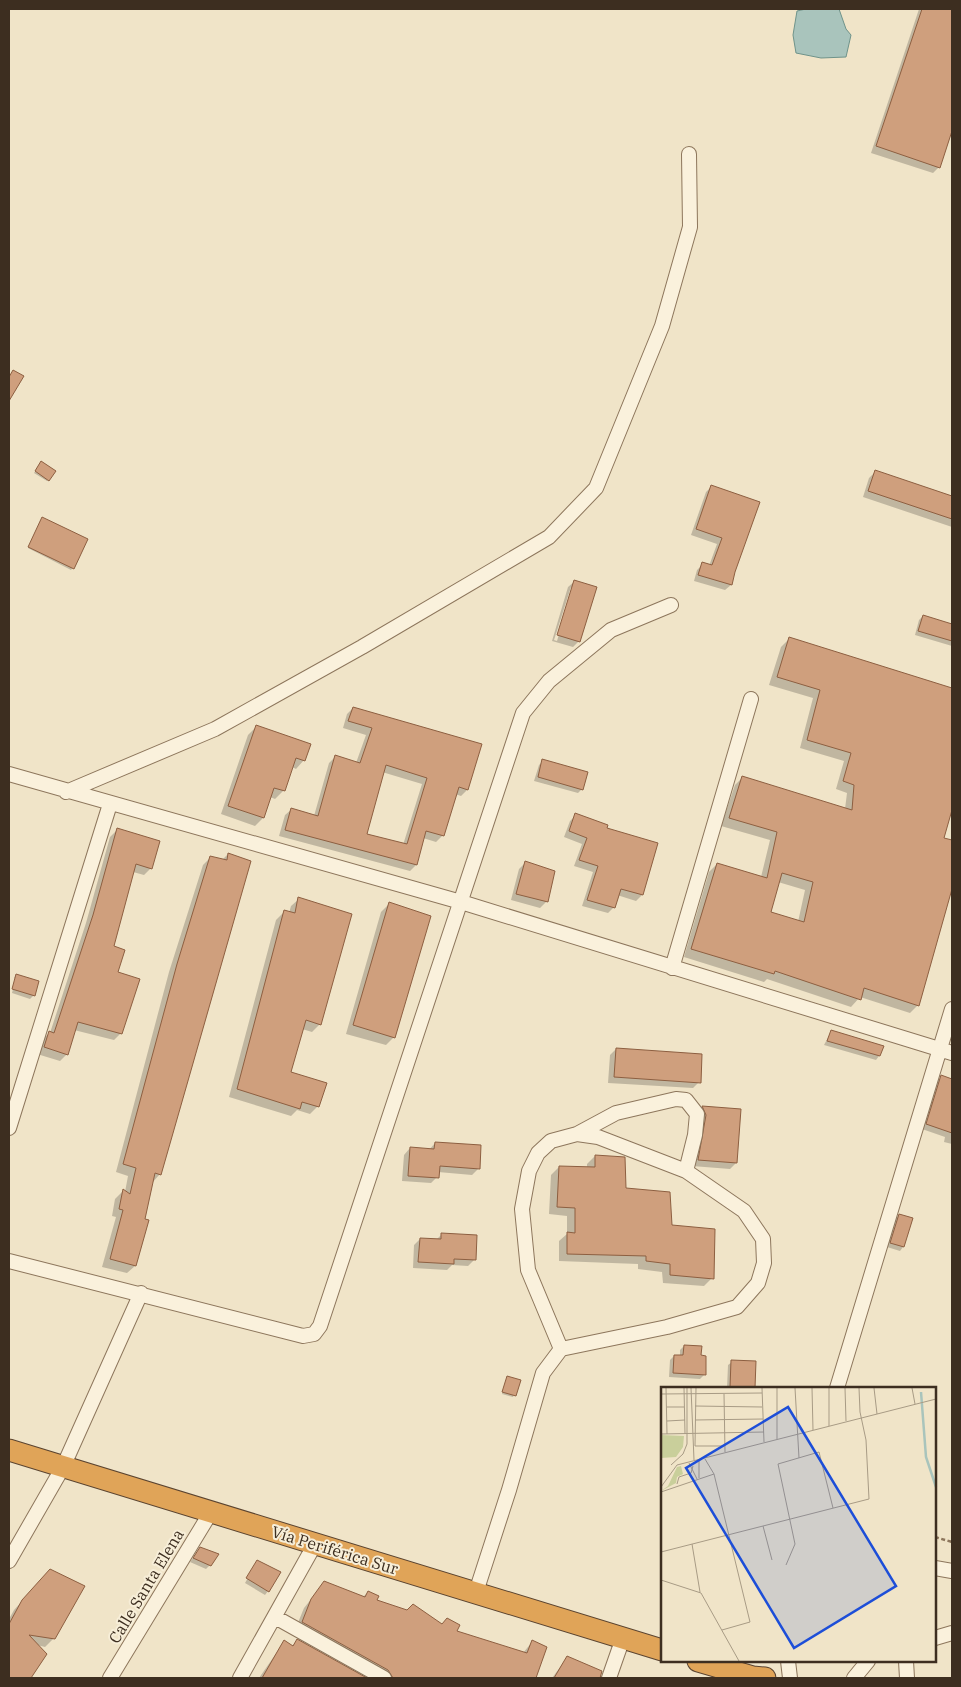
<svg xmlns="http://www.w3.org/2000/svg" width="961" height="1687" font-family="'IBM Plex Serif',serif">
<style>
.water{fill:#a9c4bc;stroke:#6f938a}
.shadow{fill:#0003;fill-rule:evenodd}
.building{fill:#cf9f7d;stroke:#8d5f41;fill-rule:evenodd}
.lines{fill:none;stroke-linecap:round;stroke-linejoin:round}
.minor-casing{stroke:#8d765c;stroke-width:16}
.highway-casing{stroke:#5b4430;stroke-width:23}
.path{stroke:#8d765c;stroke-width:2.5;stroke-dasharray:4 2.5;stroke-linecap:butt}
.minor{stroke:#faf1dc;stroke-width:14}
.highway{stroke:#e0a458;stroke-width:21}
.labels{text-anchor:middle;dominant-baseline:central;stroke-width:4;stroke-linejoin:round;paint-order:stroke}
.street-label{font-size:16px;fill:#3d2e20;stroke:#f7eed8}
.inset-river{fill:none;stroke:#a9c4bc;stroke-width:2.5}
.inset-road{fill:none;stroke:#a89b85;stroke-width:1}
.view{fill:#1d4ed8;fill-opacity:0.15;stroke:#1d4ed8;stroke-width:2.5}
.inset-edge{fill:none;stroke:#3d2e20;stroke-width:2.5}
</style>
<rect width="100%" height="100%" fill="#f0e4c8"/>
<path class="water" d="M806,9H839L846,29L851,35L846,57L821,58L796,53L793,35L797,11Z"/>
<path class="shadow" d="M919,9H952V127L939,167L933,173L871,153Z
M40,464L48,480L47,481L34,473Z
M875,472L952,497V527L863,497L869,478Z
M712,486L733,572L731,585L725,590L694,581L697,570L703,564L709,566L717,544L691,535L706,492Z
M41,520L78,560L71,570L28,548Z
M575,581L579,641L573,647L552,641L568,587ZM571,587H573L557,641L554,640Z
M923,616L952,625V646L915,635L919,620Z
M789,639L952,690V806L942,839L952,842V884L918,1005L910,1013L860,997L851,1007L767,979L764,982L684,957L709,872L717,864L761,877L770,840L721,826L735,785L743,777L845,809L847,793L836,789L844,761L800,748L813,698L769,685L781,647ZM778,882L805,890L798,922L769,913Z
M353,708L467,790L461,796L455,794L443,835L436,842L423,838L416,865L410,871L279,836L285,815L292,809L314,816L329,763L335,757L356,763L366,735L343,728L347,714ZM382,772L422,784L403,845L365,835Z
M257,726L304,760L296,769L292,767L284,790L275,799L270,797L263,818L255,826L221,814L248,735Z
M543,761L582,789L578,793L534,781L539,765Z
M576,815L642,895L636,901L617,895L614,907L608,913L582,906L593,872L574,866L582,844L564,837L570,821Z
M117,830L151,868L144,875L133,872L113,947L121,1033L114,1040L74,1030L67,1054L60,1061L37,1054L42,1039L50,1033L86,923L110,837Z
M228,854L160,1174L152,1183L135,1266L127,1273L102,1267L116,1217L112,1216L115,1199L123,1191L125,1192L128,1176L116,1172L169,972L203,865L211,857L222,860Z
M525,863L553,872L546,902L540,908L511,900L519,869Z
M299,899L320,1024L312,1032L302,1029L289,1072L318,1106L310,1114L297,1110L291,1116L229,1097L276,920L284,912L289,913L291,906Z
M389,904L394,1037L386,1045L346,1034L381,912Z
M16,975L34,995L30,999L12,993L16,978H14Z
M831,1032L879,1056L876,1060L824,1045Z
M616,1049L699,1082L693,1088L608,1083L610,1055Z
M941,1077L952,1080V1144L944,1142L945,1137L922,1129L936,1082Z
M702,1107L740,1110L736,1163L730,1169L692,1166L697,1113Z
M435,1143L478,1169L472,1175L438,1172L437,1177L431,1183L402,1181L404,1155L410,1148L429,1150Z
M595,1156L624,1189L670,1226L712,1278L704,1286L663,1283L662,1272L638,1269V1264L559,1261V1241L567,1234V1216L549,1214L551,1175L559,1167L587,1168V1164Z
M899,1215L911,1219L903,1247L900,1251L887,1247L895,1219Z
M442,1234L474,1260L468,1266L452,1265L447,1270L413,1268L414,1245L420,1239L436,1240Z
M684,1346L700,1357L704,1375L700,1379L669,1377L670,1360L674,1356H680V1350Z
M732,1362H755L754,1388H727L728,1365Z
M508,1378L519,1381L513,1397L502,1394Z
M200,1548L210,1565L206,1569L190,1562Z
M256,1564L268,1591L265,1595L245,1583Z
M42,1579L54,1638L45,1647L37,1645L45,1655L30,1678H9V1619L14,1610Z
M324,1583L363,1597L368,1592L375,1600L455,1631L523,1653L532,1642L546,1648L535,1678H380L295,1630L304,1608Z
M297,1641L364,1678H259L284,1642L292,1646Z
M567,1658L601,1672L600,1678H552Z"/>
<path class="building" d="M922,9H952V131L940,168L876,146Z
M13,370L24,376L9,401V377Z
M41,461L56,471L49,481L35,471Z
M875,470L952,496V519L868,491Z
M711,485L760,502L735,572L732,585L698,575L702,562L712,565L722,538L696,529Z
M42,517L88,539L74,569L28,547Z
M574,580L597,587L580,642L557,635Z
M923,615L952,624V641L918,631Z
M789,637L952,688V810L944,838L952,840V889L919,1006L864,988L861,1000L775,971L774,974L691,949L717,863L767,878L777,832L729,818L742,776L852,810L854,785L843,781L851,753L807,740L820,690L777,677ZM782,873L813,882L804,922L771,912Z
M353,707L482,744L468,790L459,787L444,836L426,831L417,865L285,830L291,808L318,816L335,755L360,763L372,728L348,721ZM386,765L427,778L407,844L367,834Z
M256,725L311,744L305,761L296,758L285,791L274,788L264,818L228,806Z
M542,759L588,772L583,790L538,777Z
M575,813L608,825L607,828L658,843L643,895L621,889L615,908L587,900L598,866L579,860L587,838L569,831Z
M117,828L160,841L152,869L136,864L114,946L125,950L118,972L140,979L122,1034L78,1022L68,1055L44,1047L49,1031L54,1033L93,915Z
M228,853L251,861L161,1175L155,1173L145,1219L149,1220L136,1266L110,1259L123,1210L119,1209L123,1189L130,1194L136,1168L123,1164L177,964L210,856L227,860Z
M525,861L555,871L548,902L516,894Z
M298,897L352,914L321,1025L306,1020L291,1072L327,1083L319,1107L302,1102L300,1109L237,1089L284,910L295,913Z
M389,902L431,916L395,1038L353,1025Z
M16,974L39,981L35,996L12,989Z
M831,1030L884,1046L880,1056L827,1041Z
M616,1048L702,1054L701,1083L614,1077Z
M941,1075L952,1079V1133L926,1124Z
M702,1106L741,1109L737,1163L698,1160L706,1115Z
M435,1142L481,1145L480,1169L440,1166L439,1178L408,1176L410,1147L434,1149Z
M595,1155L625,1157L626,1188L670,1192L672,1225L715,1229L714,1279L670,1275V1264L646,1261V1256L567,1254V1232L575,1233V1208L557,1207L559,1166L595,1167Z
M899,1214L913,1218L904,1247L890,1243Z
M441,1233L477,1235L476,1260L454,1259V1264L418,1262L420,1238L441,1239Z
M684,1345L702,1346L701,1355L706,1356V1375L673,1373L674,1355H683Z
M731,1360L756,1361L755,1388H730Z
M507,1376L521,1380L516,1396L502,1392Z
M200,1547L219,1554L211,1566L193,1558Z
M257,1560L281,1572L269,1592L246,1578Z
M50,1569L85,1586L55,1639L29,1635L47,1654L31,1678H9V1624L22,1600Z
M324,1581L365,1597L368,1591L379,1596L377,1600L407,1610L413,1604L442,1624L447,1618L460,1625L457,1631L527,1653L532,1640L547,1647L536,1678H393L388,1670L302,1622L311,1599Z
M297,1639L367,1678H262L284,1640L293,1646Z
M567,1656L602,1671L600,1678H554Z"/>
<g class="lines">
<defs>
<path id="minor" d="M9,774L461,902L952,1053
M66,792L215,729L362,647L549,537L596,488L662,326L690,227L689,154
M672,968L751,699
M9,1128L110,804
M577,1134L616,1113L676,1099L686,1100L697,1114L695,1135L686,1171
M9,1261L303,1336L314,1334L320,1326L523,713L549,681L611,630L671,605
M837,1388L952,1009
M9,1561L63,1467L141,1293
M935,1568L952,1571
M476,1592L509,1490L543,1373L561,1349L667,1327L737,1307L758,1283L764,1263L763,1239L744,1211L686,1171L598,1137L577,1134L551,1141L538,1153L529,1171L522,1209L528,1270L561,1349
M275,1617L384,1678
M935,1638L952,1633
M788,1661L790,1678
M906,1661L907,1678
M110,1678L211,1512
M240,1678L315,1544
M609,1678L623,1638
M854,1678L868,1661"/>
<path id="highway" d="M9,1450L662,1650
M698,1661L753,1677L765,1678"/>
</defs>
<use href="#minor" class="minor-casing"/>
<use href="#highway" class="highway-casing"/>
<path class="path" d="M935,1537L952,1542"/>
<use href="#minor" class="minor"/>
<use href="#highway" class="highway"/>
</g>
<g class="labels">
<g class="street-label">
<text transform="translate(335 1550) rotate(17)">Vía Periférica Sur</text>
<text transform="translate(146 1586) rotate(-59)">Calle Santa Elena</text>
</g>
</g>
<g transform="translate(661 1387)">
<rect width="275" height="275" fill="#f0e4c8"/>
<path d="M0,48L23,49L22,60L15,70L0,71ZM20,79L22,87L16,90L15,96L0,104L7,99L16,80Z" fill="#c9cf9b"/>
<path class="inset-river" d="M260,5L265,70L275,100"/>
<path class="inset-road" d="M5,1L6,47M23,1L24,47M30,1L33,73M35,1L34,59H63M101,1L103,55M116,1V52M134,1L138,71M151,1L152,43M168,1V39M184,1L185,34M213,1L216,27M251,1L254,17M0,7L101,6M63,7L64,65M34,19L101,20M6,20H23M34,33L102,32M6,34L24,33M0,47L103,45M22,67L26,57V1M44,72L53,87L89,235L61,243M38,73V91M28,76L36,92M10,78L22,67M16,97L18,90L30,86L32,79M0,100L16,78L275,12M0,105L53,87M102,139L111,173M31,157L39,205M0,165L208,112L205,53L199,25L198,1M125,178L134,157L117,77L158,65L172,121M0,193L40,206L78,274"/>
<path class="view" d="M127,20L235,199L133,261L25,81Z"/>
<rect width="275" height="275" class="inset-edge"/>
</g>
<rect width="961" height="1687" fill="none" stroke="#3d2e20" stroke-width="20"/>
</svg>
